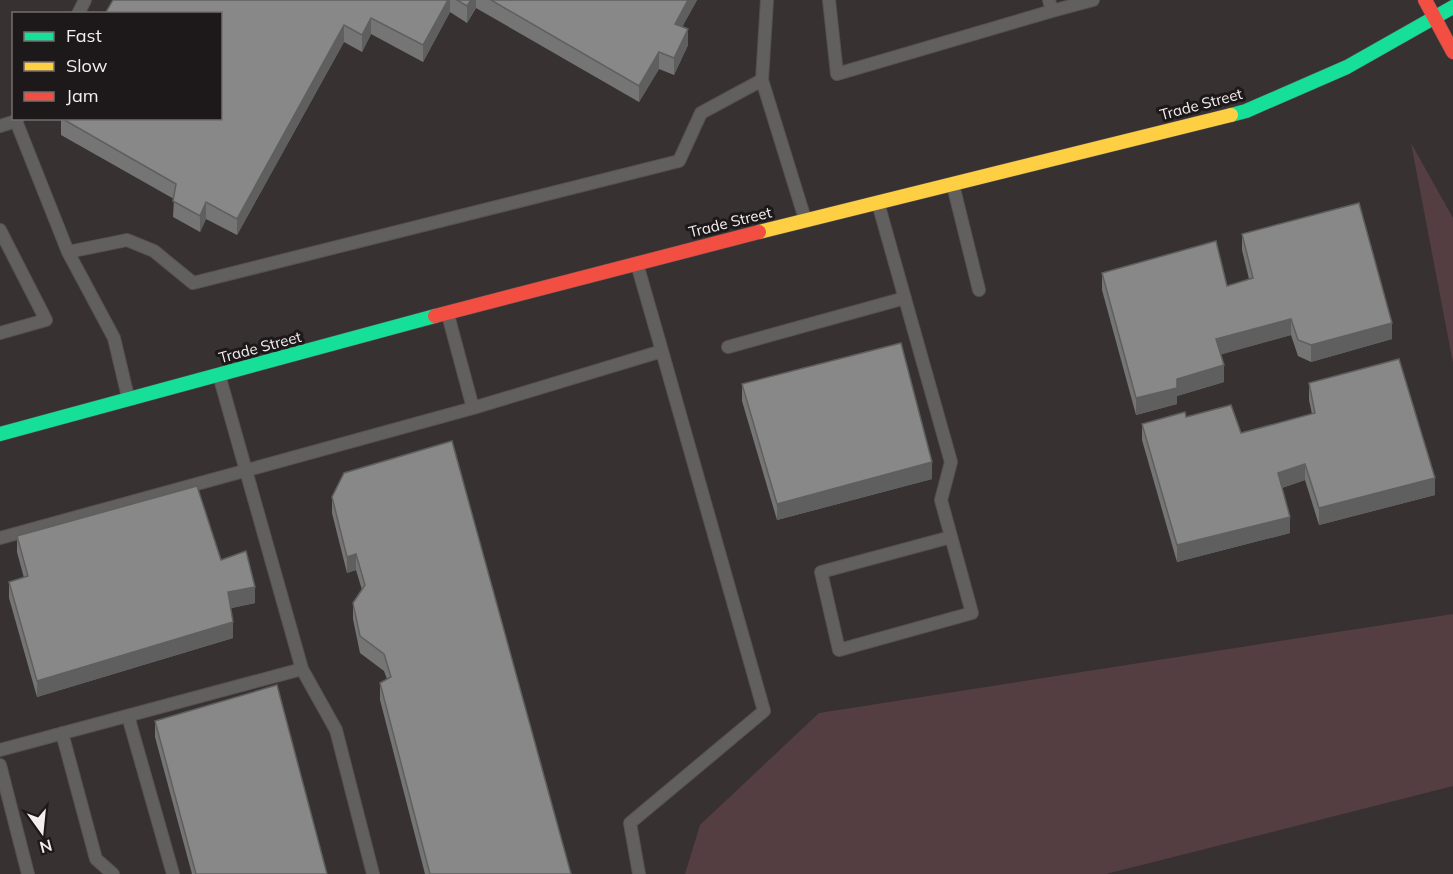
<svg xmlns="http://www.w3.org/2000/svg" width="1453" height="874" font-family="Mulish,sans-serif">
<style>
.green{fill:#543e42}
.lines{fill:none;stroke-linecap:round;stroke-linejoin:round}
.lane-casing{stroke:#565051;stroke-width:14}
.fast-casing{stroke:#565051;stroke-width:15}
.slow-casing{stroke:#565051;stroke-width:15}
.jam-casing{stroke:#565051;stroke-width:15}
.lane{stroke:#625f5f;stroke-width:12}
.fast{stroke:#16e098;stroke-width:14}
.slow{stroke:#ffcf43;stroke-width:14}
.jam{stroke:#f24e42;stroke-width:14}
.wall{fill:#757575}
.shaded-wall{fill:#5f5f5f}
.building{fill:#888;stroke:#5f5f5f;stroke-width:1.5}
.labels{text-anchor:middle;dominant-baseline:central;stroke-width:6;stroke-linejoin:round;paint-order:stroke}
.street-label{font-size:15px;fill:#f5eeef;stroke:#1d191a}
</style>
<rect width="100%" height="100%" fill="#373132"/>
<path class="green" d="M1411,143L1453,218V363Z
M1453,614V786L1106,874H685L700,825L819,713Z"/>
<g class="lines">
<defs>
<path id="lane" d="M767,0L762,80L805,219
M829,0L837,74L1052,11
M1049,0L1052,11L1093,0
M78,14L85,0
M18,118L16,121L68,252L127,240L154,251L193,283L679,161L701,113L762,80
M0,126L16,121
M953,185L979,290
M878,203L951,462L941,500L972,613L839,650L821,572L951,537
M0,230L46,320L0,333
M68,252L114,338L128,397
M637,264L662,351
M448,315L473,408
M728,347L905,298
M219,375L302,669L336,730L373,874
M0,538L473,408L662,351L764,711L630,823L639,874
M128,716L173,874
M62,733L96,859L113,874
M0,750L302,669
M0,765L28,874"/>
<path id="fast" d="M1231,115L1246,111L1347,67L1453,7
M0,434L435,316"/>
<path id="slow" d="M759,232L1231,115"/>
<path id="jam" d="M1425,0L1453,52
M435,316L759,232"/>
</defs>
<use href="#lane" class="lane-casing"/>
<use href="#fast" class="fast-casing"/>
<use href="#slow" class="slow-casing"/>
<use href="#jam" class="jam-casing"/>
<use href="#lane" class="lane"/>
<use href="#fast" class="fast"/>
<use href="#slow" class="slow"/>
<use href="#jam" class="jam"/>
</g>
<path class="wall" d="M113,0H697L682,27L688,45L674,75L659,69L639,102L476,8L467,23L450,12L423,62L371,34L362,52L344,42L237,235L206,219L200,232L173,217L174,199L61,135V118Z
M1242,234L1392,339L1311,362L1298,356L1291,335L1221,354L1224,382L1177,396V404L1136,415L1102,290V273L1227,286L1249,279L1242,250Z
M1309,383L1435,495L1319,525L1305,480L1282,488L1290,533L1177,562L1142,440V424L1186,417L1241,433L1312,414L1309,400Z
M742,384L932,479L777,520L742,401Z
M332,497L571,874H425L380,700V683L387,679L384,671L360,653L353,619V603L362,590L356,570L347,573L332,513Z
M17,536L221,560L255,603L231,608L233,638L37,697L9,598V582L24,578L17,552Z
M155,721L327,874H192L155,737Z"/>
<path class="shaded-wall" d="M448,0H450V12L423,62V45Z
M471,0H476V8L467,23V6Z
M688,0H697L675,40V24Z
M371,18V34L362,52V35Z
M344,25V42L237,235V219Z
M688,29V45L674,75V58Z
M659,52V69L639,102V86Z
M206,202V219L200,232V216Z
M1291,319V335L1216,356V339Z
M1392,323V339L1311,362V345Z
M1224,365V382L1177,396V404L1136,415V398L1177,379Z
M932,462V479L777,520V504Z
M1305,464V480L1278,489V473Z
M1435,478V495L1319,525V508Z
M1290,517V533L1177,562V545Z
M356,554V570L347,573V557Z
M255,587V603L228,609V592Z
M233,622V638L37,697V681Z"/>
<path class="building" d="M113,0H448L423,45L371,18L362,35L344,25L237,219L206,202L200,216L173,201L176,184L61,118H220V14H105Z
M457,0H471L467,6Z
M491,0H688L675,24L688,29L674,58L659,52L639,86Z
M1359,203L1392,323L1311,345L1298,340L1291,319L1216,339L1224,365L1177,379V388L1136,398L1102,273L1216,241L1227,286L1253,278L1242,234Z
M901,343L932,462L777,504L742,384Z
M1399,359L1435,478L1319,508L1305,464L1278,473L1290,517L1177,545L1142,424L1185,412L1186,417L1231,405L1241,433L1315,413L1309,383Z
M452,441L571,874H430L380,683L391,677L384,654L360,636L353,603L365,585L356,554L347,557L332,497L344,473Z
M197,486L221,560L246,551L255,587L228,592L233,622L37,681L9,582L28,576L17,536Z
M277,685L327,874H196L155,721Z"/>
<g class="labels">
<g class="street-label">
<text transform="translate(1201 104) rotate(-15)">Trade Street</text>
<text transform="translate(730 222) rotate(-14)">Trade Street</text>
<text transform="translate(260 347) rotate(-15)">Trade Street</text>
</g>
</g>
<rect x="12" y="12" width="210" height="108" fill="#1d191a" stroke="#736e6f" stroke-width="1.5"/>
<rect x="24" y="32" width="30" height="9" fill="#16e098" stroke="#736e6f" stroke-width="1.5"/>
<text x="66" y="42" font-size="18" fill="#f5eeef">Fast</text>
<rect x="24" y="62" width="30" height="9" fill="#ffcf43" stroke="#736e6f" stroke-width="1.5"/>
<text x="66" y="72" font-size="18" fill="#f5eeef">Slow</text>
<rect x="24" y="92" width="30" height="9" fill="#f24e42" stroke="#736e6f" stroke-width="1.5"/>
<text x="66" y="102" font-size="18" fill="#f5eeef">Jam</text>
<g transform="translate(42 832) rotate(165)" stroke="#1d191a" stroke-width="4.5" paint-order="stroke">
<path d="M0-4.5L10 22L0 15L-10 22Z" fill="#f5eeef"/>
<text y="-9" font-size="16" font-weight="bold" text-anchor="middle" fill="#f5eeef">N</text>
</g>
</svg>
